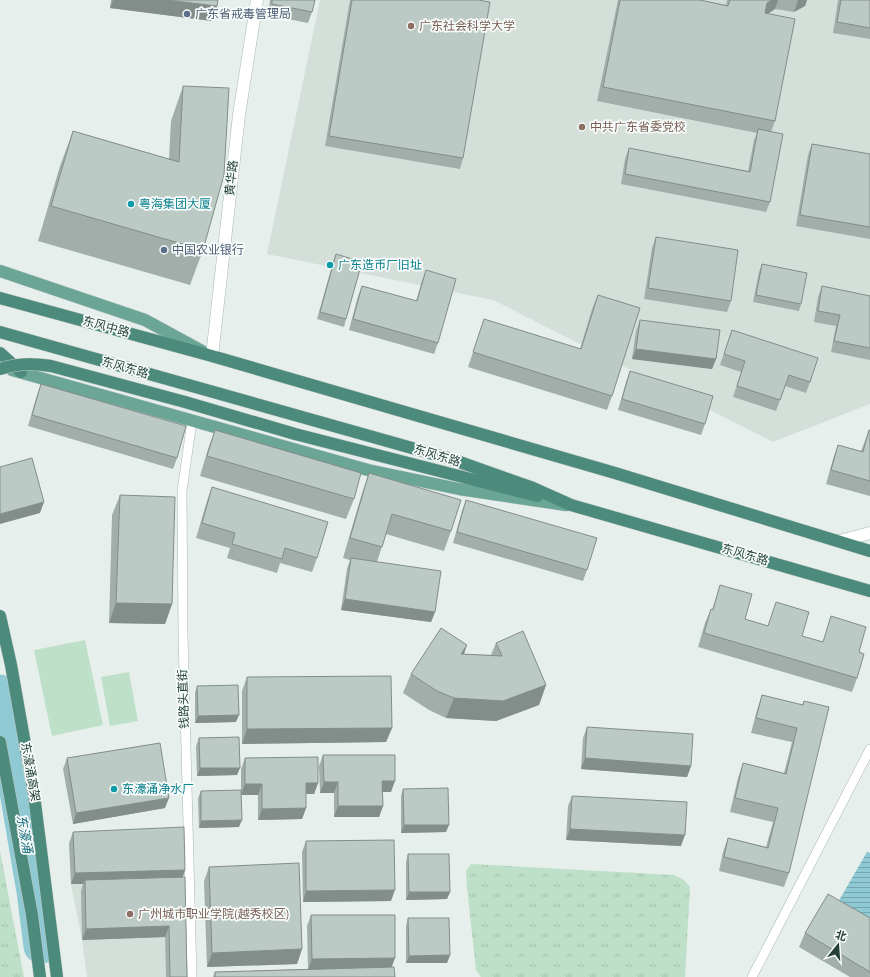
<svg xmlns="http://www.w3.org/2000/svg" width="870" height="977" font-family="'Source Sans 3','Noto Sans SC',sans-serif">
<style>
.built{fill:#d4dfda}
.grass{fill:url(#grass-tufts)}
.pitch{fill:#bfe0c8}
.water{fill:url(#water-rules)}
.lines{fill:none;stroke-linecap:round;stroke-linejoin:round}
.river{stroke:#8ec9d4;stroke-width:35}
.service-casing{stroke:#a8b8b2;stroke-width:10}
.tertiary-casing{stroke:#a8b8b2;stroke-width:13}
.primary-casing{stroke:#c2cac8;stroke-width:13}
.trunk-casing{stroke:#c2cac8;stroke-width:13}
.service{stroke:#fff;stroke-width:9}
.tertiary{stroke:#fff;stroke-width:12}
.primary{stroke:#6aa596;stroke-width:12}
.trunk{stroke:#4c8a7c;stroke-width:12}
.trunk-bridge-casing{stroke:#c2cac8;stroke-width:13;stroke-linecap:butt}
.trunk-bridge{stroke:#4c8a7c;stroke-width:12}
.wall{fill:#a1aea9}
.shaded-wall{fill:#838d89}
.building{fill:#bbcac4;stroke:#838d89}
.service-dot{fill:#5c6f8a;stroke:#f7fbf9;stroke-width:1.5}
.education-dot{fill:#8d6e63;stroke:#f7fbf9;stroke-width:1.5}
.culture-dot{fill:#0f9aa8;stroke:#f7fbf9;stroke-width:1.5}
.labels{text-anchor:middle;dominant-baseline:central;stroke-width:3.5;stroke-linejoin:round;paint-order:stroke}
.service-label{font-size:12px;fill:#4e5e75;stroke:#f7fbf9;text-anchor:start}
.education-label{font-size:12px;fill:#785e54;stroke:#f7fbf9;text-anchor:start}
.street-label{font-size:12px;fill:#24423a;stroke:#f7fbf9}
.culture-label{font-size:12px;fill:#0d838f;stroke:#f7fbf9;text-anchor:start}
.water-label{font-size:13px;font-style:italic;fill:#1c6f80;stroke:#f7fbf9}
</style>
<defs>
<pattern id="grass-tufts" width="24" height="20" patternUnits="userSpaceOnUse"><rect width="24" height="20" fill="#bfe0c8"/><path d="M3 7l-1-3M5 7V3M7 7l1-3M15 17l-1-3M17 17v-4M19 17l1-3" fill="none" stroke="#a4c1ad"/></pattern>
<pattern id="water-rules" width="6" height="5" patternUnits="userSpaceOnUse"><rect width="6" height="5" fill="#8ec9d4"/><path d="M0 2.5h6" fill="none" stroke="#74a5ad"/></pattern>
</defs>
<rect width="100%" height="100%" fill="#e6efeb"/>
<path class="built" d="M320,0H870V404L773,442L493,300L267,254Z
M180,838L185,977H87L82,940L71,884L69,843Z"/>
<path class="grass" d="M0,851L24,977H0Z
M471,864L674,875L684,880L690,887L685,977H481L476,970L467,888L466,871Z"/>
<path class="pitch" d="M85,640L103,725L52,736L34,650Z
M129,672L138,721L110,726L101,677Z"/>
<path class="water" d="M867,852L870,853V923L837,904Z"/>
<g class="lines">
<path class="river" d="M0,692L34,891L41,946"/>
<defs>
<path id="service" d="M192,421L182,491L183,634L192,977
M752,977L870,749"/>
<path id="tertiary" d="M212,356L239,115L257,0
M839,541L870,533"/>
<path id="primary" d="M0,271L145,320L202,351
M12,370L368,470L459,489L566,505"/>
<path id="trunk" d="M0,298L212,356L615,473L870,551
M0,332L451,459L533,488L571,505L870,591
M0,353L21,372
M185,402L295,434L537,496
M0,616L11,665L34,795L57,977
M0,742L32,915L40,977"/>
</defs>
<use href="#service" class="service-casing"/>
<use href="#tertiary" class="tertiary-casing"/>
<use href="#primary" class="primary-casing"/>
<use href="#trunk" class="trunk-casing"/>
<use href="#service" class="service"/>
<use href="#tertiary" class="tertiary"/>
<use href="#primary" class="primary"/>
<use href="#trunk" class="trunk"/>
<defs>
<path id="trunk-bridge" d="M0,369C18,363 33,363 51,366L185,402"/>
</defs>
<use href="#trunk-bridge" class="trunk-bridge-casing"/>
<use href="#trunk-bridge" class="trunk-bridge"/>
</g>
<path class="wall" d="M111,0H218L217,6L212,21L110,8Z
M270,0H315L312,12L308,23L268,15Z
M350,0H478L463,158L460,169L325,146Z
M618,0H700L726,5L727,0H807L805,6L794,12L775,9L768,14L775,121L771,132L770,202L766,212L621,184L625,159L629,148L748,171L754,140L757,133L597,101Z
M838,0H870V39L833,33Z
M183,86L203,250L190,285L38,241L60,166L73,131L169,159L171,121Z
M812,144L870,154V239L796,226L808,155Z
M656,237L731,301L727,312L644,299L652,248Z
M336,254L346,319L344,327L317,319L333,262Z
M762,264L801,304L799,311L753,302L759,272Z
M426,270L438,343L434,354L349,330L358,296L362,286L416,301L422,281Z
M822,286L870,296V360L831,352L836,326L814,322L818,297Z
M598,295L612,396L607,410L468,367L484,319L580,349L592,309Z
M640,320L716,359L712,369L632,359L636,331Z
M732,330L810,382L806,393L785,386L776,411L733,397L741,372L720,365Z
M630,371L705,424L701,435L618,410L626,382Z
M41,384L177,458L173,469L28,426L37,395Z
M215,430L354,499L346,519L200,476L208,449Z
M869,430H870V496L826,484L833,459L838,445L861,451Z
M369,473L451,531L444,551L386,534L377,562L435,612L431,622L341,610L347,569L350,560L343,558L362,493Z
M212,487L317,558L312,572L280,563L277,573L227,558L230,548L196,538L207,501Z
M120,495L172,604L165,624L109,623L112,515Z
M466,500L587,570L583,581L453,543L462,511Z
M720,585L745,619L768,626L776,602L802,636L823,642L831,616L859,652L857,678L852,692L698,647L705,623L711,609L712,610Z
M496,643L546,685L539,705L496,721L446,718L429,710L403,693L411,674L467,645L464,654L491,655Z
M247,677L392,728L386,742L242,744V691Z
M197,686L236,722L195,723V693Z
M762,695L802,705L804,701L789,873L784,887L719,871L723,852L728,838L766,847L773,822L730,812L738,778L743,763L784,773L792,742L751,733L757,710Z
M587,727L691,766L687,777L581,769L583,738Z
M199,738L237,775L197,776L196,746Z
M323,755L391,792H382L383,806L379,817H334V793H320L319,766Z
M67,758L165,808L73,824L63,769Z
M245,758L318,783L314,794H306V808L302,819L258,820V795H241V769Z
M403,789L446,832L401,833V796Z
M201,791L239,827L199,828L198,798Z
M572,796L681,846L566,840L568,806Z
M73,832L185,870L183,877L187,977H166L165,937L82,940L81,891L83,884H71L69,843Z
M306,841L391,901L303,902L302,852Z
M408,854L450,892L447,899L406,900V862Z
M209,867L302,949L297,964L207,967L204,881Z
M311,915L392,967L395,977H213L215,972L308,969L307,926Z
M408,918L450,955L447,963H406V926Z
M870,918V977H850L799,947L805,933Z"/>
<path class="shaded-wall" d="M113,0H166L217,6L212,21L110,8Z
M772,0H778L775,9L762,17L767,3Z
M798,0H807L805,6L794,12Z
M636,349L716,359L712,369L632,359Z
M44,502L40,513L0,524V514Z
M345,599L435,612L431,622L341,610Z
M116,603L172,604L165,624L109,623Z
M467,645L460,664L461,654Z
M546,685L539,705L496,721L446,718L454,698Z
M239,715L236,722L195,723L198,716Z
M392,728L386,742L242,744L247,729Z
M585,758L691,766L687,777L581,769Z
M200,768H240L237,775L197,776Z
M382,781H395L391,792H378Z
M324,782H338L334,793H320Z
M306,783H318L314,794H302Z
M245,784H262L258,795H241Z
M169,798L165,808L73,824L76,813Z
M338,806H383L379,817H334Z
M306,808L302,819L258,820L262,809Z
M242,820L239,827L199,828L201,821Z
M404,825H449L446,832L401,833Z
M570,829L685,835L681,846L566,840Z
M185,870L181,881L85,880L83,884H71L75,873Z
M395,890L391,901L303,902L306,891Z
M409,892H450L447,899L406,900Z
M169,926L165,937L82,940L86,929Z
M302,949L297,964L207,967L212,953Z
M450,955L447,963H406L409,956Z
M395,958L391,969L308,970L312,959Z"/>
<path class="building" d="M166,0H218L217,6Z
M272,0H315L312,12L272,4Z
M352,0H478L490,2L463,158L329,136Z
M620,0H700L728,6L730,0H772L767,3L765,13L795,19L775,121L603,87Z
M841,0H870V28L837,22Z
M183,86L229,88L224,175L203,250L51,206L73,131L179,162Z
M758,129L783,134L770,202L625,174L629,148L750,172Z
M812,144L870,154V227L800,215Z
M656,237L738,250L731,301L648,288Z
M336,254L362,262L346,319L320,312Z
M762,264L807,273L801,304L756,295Z
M426,270L456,279L438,343L353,319L362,286L417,301Z
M822,286L870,296V348L834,341L840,315L818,311Z
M598,295L640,308L612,396L473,352L484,319L581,349Z
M640,320L720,330L716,359L636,349Z
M732,330L818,358L810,382L789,375L780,400L737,386L745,361L724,354Z
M630,371L713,396L705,424L622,399Z
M41,384L186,426L177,458L32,415Z
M215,430L361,473L354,499L207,456Z
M869,430H870V481L831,470L838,445L863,452Z
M32,458L44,502L0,514V467Z
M369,473L461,500L451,531L392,514L382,547L350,538Z
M212,487L328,522L317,558L285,548L282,559L232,544L235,533L202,523Z
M120,495L175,497L172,604L116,603Z
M466,500L597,538L587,570L457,532Z
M351,558L441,571L435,612L345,599Z
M720,585L752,594L745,619L768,626L776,602L809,612L802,636L823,642L831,616L866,627L859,652L864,654L857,678L704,633L711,609L713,610Z
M441,628L467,645L461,654L502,656L496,643L523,631L546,685L503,701L454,698L437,691L411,674Z
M391,676L392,728L247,729V677Z
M238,685L239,715L198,716L197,686Z
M762,695L803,705L804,701L829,707L789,873L724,857L728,838L768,848L778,808L735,798L743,763L786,774L797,728L756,718Z
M587,727L693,734L691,766L585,758Z
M239,737L240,768H200L199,738Z
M160,743L169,798L76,813L67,758Z
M323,755H395V781H382L383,806H338V782H324Z
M318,757V783H306V808L262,809V784H245V758Z
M448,788L449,825H404L403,789Z
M241,790L242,820L201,821V791Z
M572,796L687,802L685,835L570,829Z
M184,827L185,870L75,873L73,832Z
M394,840L395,890L306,891V841Z
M408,854H449L450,892H409Z
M299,863L302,949L212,953L209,867Z
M185,877L187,977H170L169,926L86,929L85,880Z
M828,894L870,918V972L805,933Z
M311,915H395V958L312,959Z
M408,918H449L450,955L409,956Z
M394,967L395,977H215V972Z"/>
<g class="service-dot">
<circle cx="187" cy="14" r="4"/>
<circle cx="164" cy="250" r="4"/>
</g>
<g class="education-dot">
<circle cx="411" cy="26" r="4"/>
<circle cx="582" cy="127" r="4"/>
<circle cx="130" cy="914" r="4"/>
</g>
<g class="culture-dot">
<circle cx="131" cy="204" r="4"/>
<circle cx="330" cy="265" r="4"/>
<circle cx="114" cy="789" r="4"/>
</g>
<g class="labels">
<g class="service-label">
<text x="195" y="14">广东省戒毒管理局</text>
<text x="172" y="250">中国农业银行</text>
</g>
<g class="education-label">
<text x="419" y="26">广东社会科学大学</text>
<text x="590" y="127">中共广东省委党校</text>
<text x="138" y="914">广州城市职业学院(越秀校区)</text>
</g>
<g class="street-label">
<text transform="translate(232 178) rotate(-84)">黄华路</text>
<text transform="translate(106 327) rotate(15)">东风中路</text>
<text transform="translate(125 368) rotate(16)">东风东路</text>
<text transform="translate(437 456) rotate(17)">东风东路</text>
<text transform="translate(745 555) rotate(16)">东风东路</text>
<text transform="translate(184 699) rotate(-92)">钱路头直街</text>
<text transform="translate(30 772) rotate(80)">东濠涌高架</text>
</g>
<g class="culture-label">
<text x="139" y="204">粤海集团大厦</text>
<text x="338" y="265">广东造币厂旧址</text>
<text x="122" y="789">东濠涌净水厂</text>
</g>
<g class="water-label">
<text transform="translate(24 834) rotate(80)">东濠涌</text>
</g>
</g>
<g transform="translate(838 945) rotate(17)" stroke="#f7fbf9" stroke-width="3" paint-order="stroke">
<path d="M0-3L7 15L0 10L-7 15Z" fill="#24423a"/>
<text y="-6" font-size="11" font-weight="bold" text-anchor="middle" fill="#24423a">北</text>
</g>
</svg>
